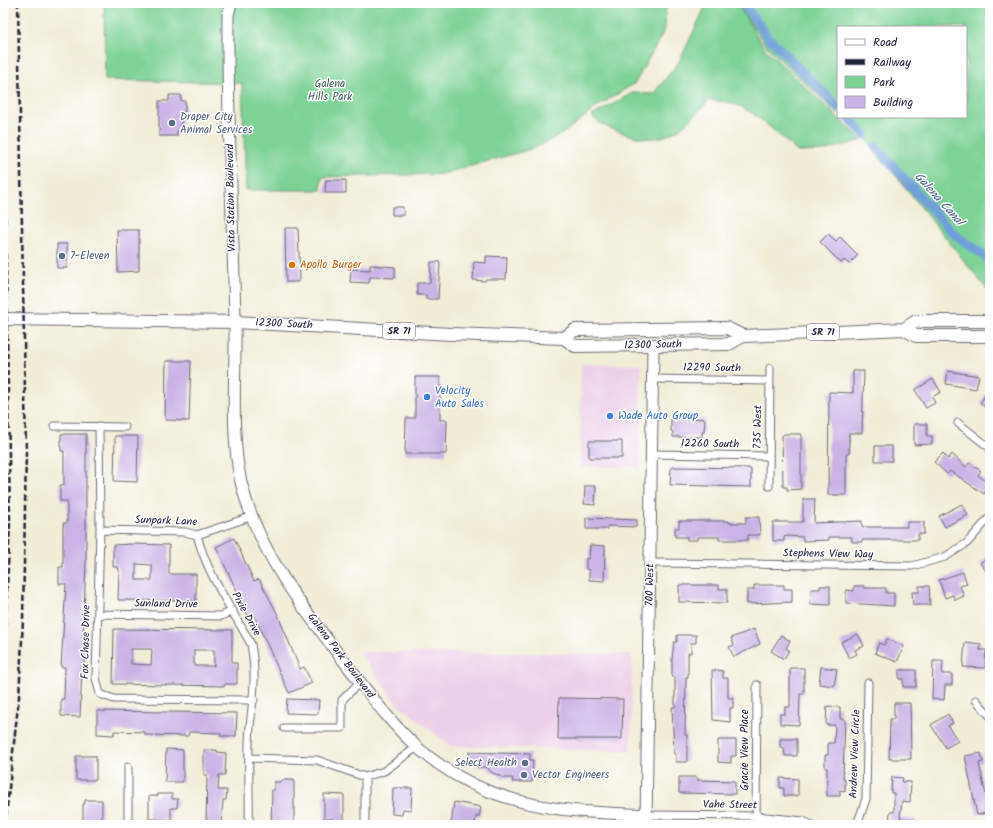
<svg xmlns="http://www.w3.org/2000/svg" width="993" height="828" font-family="Kalam,sans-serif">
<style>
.built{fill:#edd1e9}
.green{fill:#7dd295;stroke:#507a68}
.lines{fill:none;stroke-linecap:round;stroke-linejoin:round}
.canal{stroke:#6f9fd9;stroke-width:9}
.building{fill:#cab3e6;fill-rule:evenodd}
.street-casing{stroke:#6a6972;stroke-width:9}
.secondary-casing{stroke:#6a6972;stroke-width:13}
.primary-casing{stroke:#6a6972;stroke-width:14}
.street{stroke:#fff;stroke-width:7}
.secondary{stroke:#fff;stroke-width:11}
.primary{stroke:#fff;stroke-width:12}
.rail{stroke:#22223b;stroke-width:2.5;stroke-dasharray:6 3;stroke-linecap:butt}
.service-dot{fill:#5c6f8a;stroke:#fff;stroke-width:1.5}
.food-dot{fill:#e8710a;stroke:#fff;stroke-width:1.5}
.shop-dot{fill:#3f7fe0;stroke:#fff;stroke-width:1.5}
.labels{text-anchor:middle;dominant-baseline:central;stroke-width:3;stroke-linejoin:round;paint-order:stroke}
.shield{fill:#fff;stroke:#646476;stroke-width:1}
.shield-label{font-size:10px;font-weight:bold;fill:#22223b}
.park-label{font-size:11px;fill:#42605a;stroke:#fff}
.service-label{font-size:11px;fill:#4e5e75;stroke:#fff;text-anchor:start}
.street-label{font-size:11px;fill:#22223b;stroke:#fff}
.food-label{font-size:11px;fill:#c56008;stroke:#fff;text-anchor:start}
.shop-label{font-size:11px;fill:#366cbe;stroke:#fff;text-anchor:start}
.water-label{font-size:12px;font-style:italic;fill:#455a82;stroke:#fff}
</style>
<rect width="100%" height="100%" fill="#fff"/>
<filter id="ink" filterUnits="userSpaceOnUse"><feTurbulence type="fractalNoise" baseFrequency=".025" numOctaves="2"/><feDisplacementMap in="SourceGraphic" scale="8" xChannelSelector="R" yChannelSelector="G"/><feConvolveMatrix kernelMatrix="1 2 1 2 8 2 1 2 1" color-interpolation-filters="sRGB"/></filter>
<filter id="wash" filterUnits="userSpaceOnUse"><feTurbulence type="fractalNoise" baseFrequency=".012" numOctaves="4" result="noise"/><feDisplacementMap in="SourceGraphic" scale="16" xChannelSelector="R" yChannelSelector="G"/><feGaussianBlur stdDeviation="0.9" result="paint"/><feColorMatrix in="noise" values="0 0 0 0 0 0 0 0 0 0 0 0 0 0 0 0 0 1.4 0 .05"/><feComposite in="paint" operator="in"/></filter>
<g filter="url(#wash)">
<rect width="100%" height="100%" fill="#f1edd7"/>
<path class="built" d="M581,364L641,365L640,467H580Z
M359,652L632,654L631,751L450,746L397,703Z"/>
<path class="green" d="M104,3H666L665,29L635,83L598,106L565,132L535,148L442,174L322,177L321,190H246L242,83L105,80Z
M707,3H990V293L868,141L842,117H966V27H838V114L767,47L738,5L765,49L862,140L823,151L798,152C780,137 754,109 731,103C724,101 716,101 709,100C680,132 663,149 618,131C608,127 599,125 592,116L632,93L653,94L679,62Z"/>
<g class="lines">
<path class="canal" d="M743,3L768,37L838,107
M848,117L865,135
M876,147L954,234L979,252L990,262"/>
</g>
<g id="blocks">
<path class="building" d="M169,95H181V101H185V112H181V131H177V136H159V101H169Z
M326,180H346V193H325Z
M392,207H403L404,215H392Z
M285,228H298L300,280L297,282H286Z
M117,230H139V271L118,272Z
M828,234L836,241L840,237L858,255L849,264L844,260L841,263L820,242Z
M57,244H67V268H57Z
M486,256L507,257L506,279H486L485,281L473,280L474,262L486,263Z
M431,262H440L438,299H426V295H417V283H430Z
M370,265L395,267V278L370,277L369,283L350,282L351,269L370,270Z
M166,361H191L189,421L165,420Z
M853,371H864L862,433H849V454H846V495H828L829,392L853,393Z
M948,371L979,376L976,389L946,384Z
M415,377H440V420H447L446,454H405L406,418H415Z
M933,379L941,392L932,397L935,403L926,408L915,390Z
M990,388V410L980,403Z
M689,418L705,419L704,432H702V437H673V432L671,431V419Z
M914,424H927V436H932V444L914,445Z
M61,434H86V562L83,638H85L84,667H82L80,717L61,716V699H64L65,667H61L66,584H59V567H63V523H67V501H60V485H64V451H61Z
M784,434H801V489L787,490V487H783L782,436Z
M115,436H138L137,482L114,481Z
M589,441H622V458H589Z
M875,446H892V461H875Z
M943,453L948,459L952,454L966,467L969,463L981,471L978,475L990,484L984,494L950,471L947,474L934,462Z
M673,467L749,468L751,470V487L670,485L671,469Z
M585,486H596L595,505L584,504Z
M803,499H815L814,523L862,521V527H907V522H924V534H918V540H862V542H852V537H829V540L803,541V537L787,536L784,537V541H773V522H803Z
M962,504L968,515L945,527L939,516Z
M746,517H759L760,535H748V540H719V537H697V540H687V537H675V528H679V521H729V523H746Z
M586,518L637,520L636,527L607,526V529H586Z
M234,538L254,581L259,579L277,613L300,669L304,667L312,683L289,693L254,615L249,617L216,547Z
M132,544L169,545V574H196V601L118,600L119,570L118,567H113V545ZM136,564L152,565V580H136Z
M590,545L605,546L604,581L589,580V570L586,569V558L589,559Z
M990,555V576L980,563Z
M963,572L967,584L960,586L964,596L955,600L953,595L945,598L939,580Z
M679,585H719V589H727V603L679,602Z
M754,585H784V589H792V602L747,604V590H754Z
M820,586H830V605L810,604L811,589H820Z
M854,586H864V588H886V593H894V606L846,603V590L854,591Z
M919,586H929L930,605H913L912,592H919Z
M114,629L232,630V663H237V684H225V686L113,684ZM131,649H152L151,665L131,664ZM194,650H214V666H194Z
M754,629L760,644L734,657L729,647L734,645L731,638Z
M858,634L864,646L855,650L857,654L849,658L841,642Z
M677,635H696V643H691V653H688V677H686L685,735H687V762H676V754H674L672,707H675V677H672V659L674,642H677Z
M781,635L790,641L786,648L789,650L784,659L771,651Z
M887,639L904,646L897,662L875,653L879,643L884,645Z
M965,642L981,644L980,650H986L985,668L963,667Z
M933,661H943L942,674H952V685H945L944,700L932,699Z
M821,667L837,669L834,686L819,684Z
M790,668H804V694H800L799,725L780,724V714H785V707H790Z
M712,670L723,671V678H728V698H733V708H730V722L713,720Z
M899,670H916V687H903V679H899Z
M559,698L623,699L622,739H558Z
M287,699L319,700L318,714L286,713Z
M894,703H910L911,759H889L890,719H894Z
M827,706L840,707V719H845L843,779H845V791L840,790V796H827V768H825V755H828V743H834L835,725H826Z
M97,711L237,713L236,736H220L221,733L189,732L188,736L145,735V732L114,731V735L97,734Z
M948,714L953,723L948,726L958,741L946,748L931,725Z
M780,739H797V756H785L784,748H780Z
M718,740H736V756H731V763L718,762Z
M166,749L183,750V782H165Z
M204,750H217V752L226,753L225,775H219L218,790H227L226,800H223L221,825H206L207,775H204Z
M469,752L530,754V760H533L532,782H512L513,778H504L491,772L487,767H478V763H469Z
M981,753L983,762L979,763L984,787L988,801H990V812L977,815L965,756Z
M76,756H96V780H76Z
M679,777H697V780L735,781V794L679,793Z
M892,777L903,778L902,782H911L910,802L902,801L900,818L916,820L915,825H889L890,812H894V793H891Z
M780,778L798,779V796H784V788H780Z
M282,780H294V825H271L272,790H274V782H282Z
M393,788H412L411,810L403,809L402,815L392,814Z
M158,794H172V799H178L177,808H171V820L149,819V796H158Z
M324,794L344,795V824H333V819H324Z
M85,800H102V825H83V804H85Z
M454,802L481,807L479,817L476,816L475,825H451Z"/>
</g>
</g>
<g filter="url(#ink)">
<use href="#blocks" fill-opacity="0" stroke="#6a6972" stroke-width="1"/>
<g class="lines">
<defs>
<path id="street" d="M653,379L770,381
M958,423L990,448
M54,426L125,427
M99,426L100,530L96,678L100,694L114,699L254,700
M652,454L768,456
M769,486L770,368
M100,530L185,532L197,535L253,516
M197,535C207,574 231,608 251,644C257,674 253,697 250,727C247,759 250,793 249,825
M650,563L912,566L945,557L967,543L990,517
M98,614L221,616L233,611
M976,700L990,716
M284,728H342V700L360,682
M249,758L317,760L365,777L384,771L417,747
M646,815L756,816L803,821L812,825
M128,825V767
M365,825V777
M756,825L757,685
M857,825L866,799L868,683"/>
<path id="secondary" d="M231,3L228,15C227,117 233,219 235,321C236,371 230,434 241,482C258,554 306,612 350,669C371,696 392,725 418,748C438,765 463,781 488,791C543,812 589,812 646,815
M646,825L653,345"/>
<path id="primary" d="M3,319L235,322L451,334L564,338L575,346L729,344L743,336L904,329
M904,329L916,321H990
M904,329L916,336H990
M564,338L575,330L727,328L743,336"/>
</defs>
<use href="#street" class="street-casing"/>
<use href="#secondary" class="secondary-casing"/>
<use href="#primary" class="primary-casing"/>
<use href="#street" class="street"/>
<use href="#secondary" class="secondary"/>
<use href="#primary" class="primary"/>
<path class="rail" d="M3,73L10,522L3,676
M5,825L19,697L23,620L26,451L18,3"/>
</g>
</g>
<g class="service-dot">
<circle cx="172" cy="123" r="4"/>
<circle cx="62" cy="256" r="4"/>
<circle cx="525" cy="763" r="4"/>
<circle cx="524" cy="775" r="4"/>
</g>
<circle class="food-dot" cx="292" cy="265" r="4"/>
<g class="shop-dot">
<circle cx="427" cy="397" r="4"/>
<circle cx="610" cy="416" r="4"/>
</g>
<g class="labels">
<g class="shield">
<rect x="383" y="323" width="32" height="16" rx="3"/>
<rect x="807" y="324" width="32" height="16" rx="3"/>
</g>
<g class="shield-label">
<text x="399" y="331">SR 71</text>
<text x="823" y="332">SR 71</text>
</g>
<g class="park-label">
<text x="330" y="84">Galena<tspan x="330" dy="13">Hills Park</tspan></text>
</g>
<g class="service-label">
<text x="180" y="117">Draper City<tspan x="180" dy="13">Animal Services</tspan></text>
<text x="70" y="256">7-Eleven</text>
<text x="517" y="763" text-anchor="end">Select Health</text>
<text x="532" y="775">Vector Engineers</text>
</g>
<g class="street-label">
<text transform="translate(231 198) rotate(-91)">Vista Station Boulevard</text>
<text transform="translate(284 324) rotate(3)">12300 South</text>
<text transform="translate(653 345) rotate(-1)">12300 South</text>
<text transform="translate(712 368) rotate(1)">12290 South</text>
<text transform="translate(758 427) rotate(-89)">735 West</text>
<text transform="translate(710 444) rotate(1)">12260 South</text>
<text transform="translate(166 521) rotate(2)">Sunpark Lane</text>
<text transform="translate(828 554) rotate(1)">Stephens View Way</text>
<text transform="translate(650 585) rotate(-89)">700 West</text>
<text transform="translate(166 604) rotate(1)">Sunland Drive</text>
<text transform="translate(246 614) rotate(61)">Pixie Drive</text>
<text transform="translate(86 642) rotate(-89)">Fox Chase Drive</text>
<text transform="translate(341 656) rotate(53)">Galena Park Boulevard</text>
<text transform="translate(745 750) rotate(-90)">Gracie View Place</text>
<text transform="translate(855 754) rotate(-88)">Andrew View Circle</text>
<text transform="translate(730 805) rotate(1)">Vahe Street</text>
</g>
<g class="food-label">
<text x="300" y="265">Apollo Burger</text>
</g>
<g class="shop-label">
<text x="435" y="391">Velocity<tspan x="435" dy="13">Auto Sales</tspan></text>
<text x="618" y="416">Wade Auto Group</text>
</g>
<g class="water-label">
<text transform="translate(939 199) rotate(48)">Galena Canal</text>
</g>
</g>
<rect width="993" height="828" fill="none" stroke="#fff" stroke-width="16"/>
<rect x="837" y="26" width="130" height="92" fill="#ffffff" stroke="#a7a7b1"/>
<rect x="845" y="39" width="20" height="6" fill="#ffffff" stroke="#a7a7b1"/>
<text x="873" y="46" font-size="12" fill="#22223b">Road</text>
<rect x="845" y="59" width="20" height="6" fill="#22223b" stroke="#a7a7b1"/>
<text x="873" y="66" font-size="12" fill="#22223b">Railway</text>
<rect x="845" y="76" width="20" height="12" fill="#7dd295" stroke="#a7a7b1"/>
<text x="873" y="86" font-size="12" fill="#22223b">Park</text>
<rect x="845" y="96" width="20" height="12" fill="#cab3e6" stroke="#a7a7b1"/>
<text x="873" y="106" font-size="12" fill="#22223b">Building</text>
</svg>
